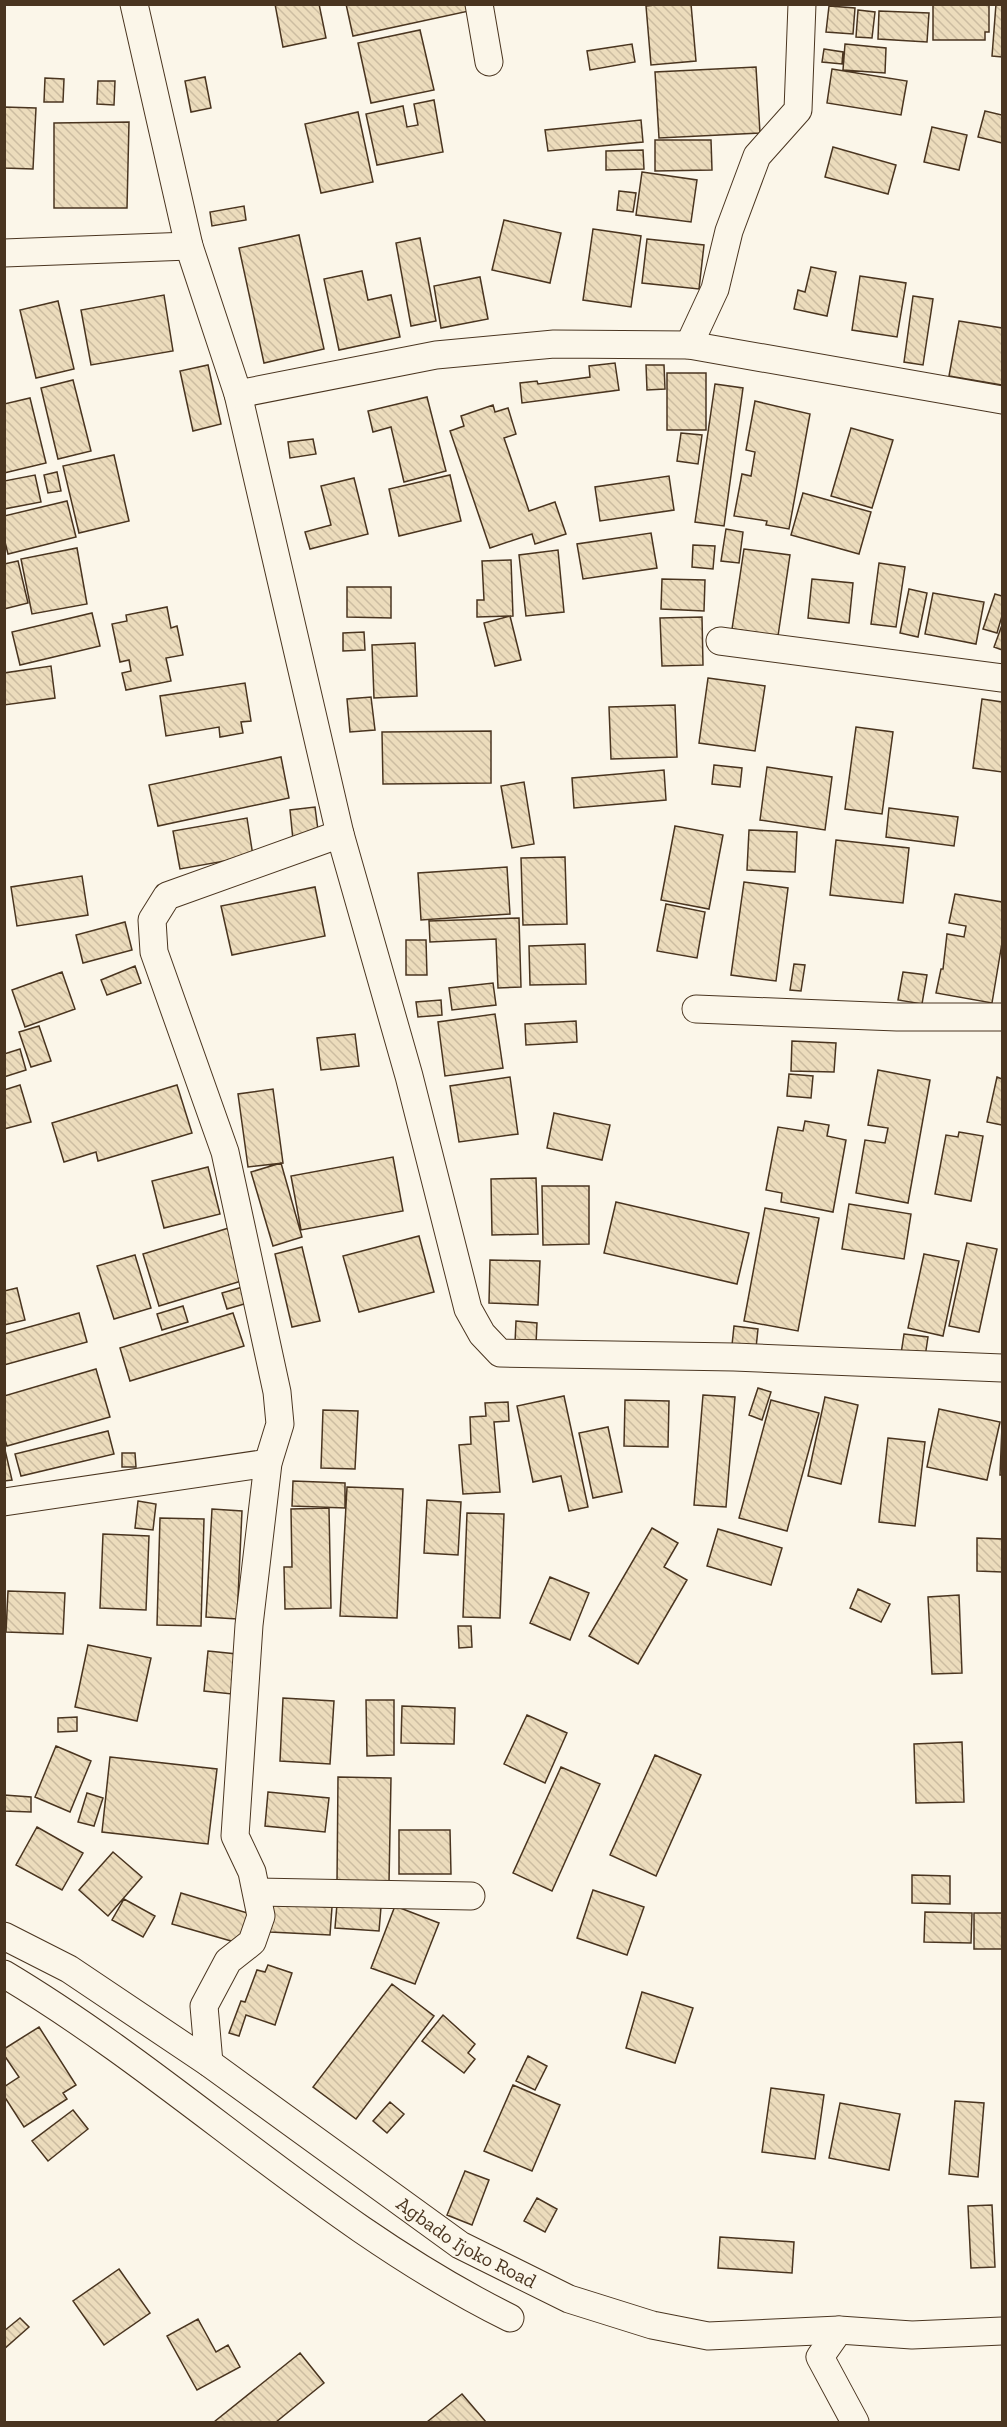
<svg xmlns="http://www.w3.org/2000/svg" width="1007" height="2427" font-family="'Zilla Slab',serif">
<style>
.building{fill:url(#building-back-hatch);stroke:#4a3520;stroke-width:1.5}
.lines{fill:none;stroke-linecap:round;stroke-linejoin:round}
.street-casing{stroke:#4a3520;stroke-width:29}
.street{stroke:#fbf6e9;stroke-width:27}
.labels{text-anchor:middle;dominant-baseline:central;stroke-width:4.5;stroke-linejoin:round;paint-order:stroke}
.street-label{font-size:20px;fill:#4a3520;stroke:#fbf6e9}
</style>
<defs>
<pattern id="building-back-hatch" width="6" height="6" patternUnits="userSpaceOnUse" patternTransform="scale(1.5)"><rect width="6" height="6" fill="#ecdcbc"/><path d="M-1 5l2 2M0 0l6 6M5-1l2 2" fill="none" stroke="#ccbda1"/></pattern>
</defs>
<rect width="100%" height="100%" fill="#fbf6e9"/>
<path class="building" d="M275,4H319L326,38L283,47Z
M346,4H468L469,11L353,36Z
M664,4H691L696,61L651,65L646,6Z
M933,4H989V32H985V40H933Z
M996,4H1002V57L992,56Z
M829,6L855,8L853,34L826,32Z
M858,10L875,12L872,38L856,37Z
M879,11L929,13L927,42L878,39Z
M420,30L434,90L371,103L358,43Z
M632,44L635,62L590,70L587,51Z
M845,44L886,48L885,73L843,70Z
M824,49L843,52L842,64L822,62Z
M756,67L760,133L659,138L655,72Z
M832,69L907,81L901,115L827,103Z
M205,77L211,108L191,112L185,81Z
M45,78L64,79L63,102H44Z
M98,81H115L114,105L97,104Z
M434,100L443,152L377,165L366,114L403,106L407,127L418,125L414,104Z
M4,107L36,108L33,169L4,168Z
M985,111L1002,115V143L978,137Z
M358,112L373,182L321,193L305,124Z
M641,120L643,142L548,151L545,130Z
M129,122L127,208H54V123Z
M932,127L967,135L959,170L924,162Z
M655,140H711L712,170L655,171Z
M833,147L896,165L888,194L825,177Z
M643,150L644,169L606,170V151Z
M642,172L697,180L691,222L636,215Z
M619,191L636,193L633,212L617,210Z
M244,206L246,220L212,226L210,212Z
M504,220L561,233L550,283L492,270Z
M593,229L641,236L631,307L583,300Z
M299,235L324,349L264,363L239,248Z
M420,238L436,321L411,326L396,243Z
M647,239L704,245L699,289L642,283Z
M811,267L836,272L827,316L794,309L798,290L805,292Z
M362,271L368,300L391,295L400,337L339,350L324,279Z
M860,276L906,283L897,337L852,330Z
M480,277L488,319L441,328L434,286Z
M164,295L173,351L91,365L81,310Z
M913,296L933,299L923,365L904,362Z
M58,301L74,369L36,378L20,310Z
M959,321L1002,328V385L949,376Z
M615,363L619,390L522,403L520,383L537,381L538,384L590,377L589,366Z
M208,365L221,424L193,431L180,371Z
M646,365H664L665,389L647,390Z
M667,373H706V430H667Z
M73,380L91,451L58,459L41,388Z
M715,384L743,388L724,526L695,522Z
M427,397L446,471L404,482L391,427L373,432L368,411Z
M30,398L46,463L4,473V404Z
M755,401L810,414L789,529L766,525L767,521L734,516L742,474L751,476L755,452L746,450Z
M493,405L495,412L508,408L516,434L504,438L529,511L555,502L566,534L535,544L532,534L490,548L450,431L464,426L461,416Z
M851,428L893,440L872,508L831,496Z
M681,433L702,435L698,464L677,461Z
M313,439L316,454L290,458L288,442Z
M114,455L129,521L79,533L63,466Z
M57,472L61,491L48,493L44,475Z
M35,475L41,502L4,509V481Z
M450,475L461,521L399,536L389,489Z
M669,476L674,510L600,521L595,487Z
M354,478L368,534L310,549L305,532L331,525L321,486Z
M803,493L871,512L859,554L791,535Z
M67,501L76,537L8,554L4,538V516Z
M726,529L743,532L739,563L721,561Z
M651,533L657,568L583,579L577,544Z
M693,545L715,546L713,569L692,567Z
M77,548L87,604L32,614L21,559Z
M744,549L790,555L778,636L732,629Z
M558,550L564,612L526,616L519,555Z
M511,560L513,616L477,617V600H484L482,561Z
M18,561L28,603L4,609V564Z
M879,563L905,567L896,627L871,624Z
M662,579L705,580L704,611L661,609Z
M812,579L853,583L849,623L808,618Z
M347,587H391V618L347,617Z
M909,589L927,593L918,637L900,633Z
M933,593L984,602L976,644L925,634Z
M995,594L1002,596V616L997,633L983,629Z
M167,607L171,628L177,626L183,655L166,658L171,681L126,690L122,673L131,671L129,660L120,662L112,624L127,621L126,615Z
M92,613L100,646L20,665L12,632Z
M510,616L521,660L495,666L484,623Z
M702,617L703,665L662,666L660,618Z
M1002,625V650L994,647Z
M364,632L365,650L343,651V633Z
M415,643L417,696L374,698L372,645Z
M51,666L55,698L4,705V673Z
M708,678L765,686L755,751L699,743Z
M245,683L251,721L241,722L243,733L220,737L219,727L166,736L160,696Z
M371,697L375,730L350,732L347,699Z
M982,699L1002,702V772L973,768Z
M675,705L677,757L611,759L609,707Z
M856,727L893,732L882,814L845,809Z
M491,731V783L383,784L382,732Z
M281,757L289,798L158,826L149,785Z
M714,765L742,768L740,787L712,784Z
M767,767L832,777L825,830L760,820Z
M664,770L666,800L574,808L572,778Z
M524,782L534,844L512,848L501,786Z
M315,807L319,838L293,840L290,810Z
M889,808L958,817L954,846L886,837Z
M247,818L253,856L180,869L173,831Z
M675,826L723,835L709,909L661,900Z
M749,830L797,832L795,872L747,870Z
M836,840L909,848L903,903L830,895Z
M565,857L567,924L523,925L521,858Z
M507,867L510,914L421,920L418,873Z
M82,876L88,915L17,926L11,887Z
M744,882L788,888L776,981L731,975Z
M315,887L325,936L232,955L221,906Z
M955,894L1002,902V943L992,1003L936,993L941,969H943L947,934L964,937L966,926L949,923Z
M666,904L705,912L697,958L657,951Z
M519,918L521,987L498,988L496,939L430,942L429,921Z
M125,922L132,950L83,963L76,935Z
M406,940H426L427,975H406Z
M585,944L586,984L530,985L529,946Z
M794,964L805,965L801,991L790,990Z
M135,966L141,983L107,995L101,980Z
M62,972L75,1009L25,1027L12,990Z
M903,972L927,975L922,1004L898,1000Z
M493,983L496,1005L452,1010L449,988Z
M441,1000L442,1015L418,1017L416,1002Z
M495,1014L503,1068L445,1076L438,1022Z
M576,1021L577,1042L526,1045L525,1024Z
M39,1026L51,1061L31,1067L19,1032Z
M355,1034L359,1066L321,1070L317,1038Z
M792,1041L836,1043L834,1072L791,1071Z
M20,1049L26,1070L4,1077V1054Z
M878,1070L930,1080L908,1203L856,1193L865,1140L885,1143L888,1128L868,1125Z
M789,1074L813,1076L811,1098L787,1096Z
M510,1077L518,1134L459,1142L450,1086Z
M997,1077L1002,1079V1125L987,1122Z
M20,1085L31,1122L4,1129V1090Z
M177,1085L192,1133L98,1161L96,1152L64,1162L52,1123Z
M273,1089L283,1163L248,1167L238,1094Z
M554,1113L610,1125L602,1160L547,1148Z
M805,1121L829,1125L827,1136L846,1140L833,1212L781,1202L782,1193L766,1190L778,1127L803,1131Z
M959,1132L983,1136L971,1201L935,1194L946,1135L958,1137Z
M393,1157L403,1211L301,1230L291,1176Z
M281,1163L302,1237L273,1246L251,1172Z
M208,1167L220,1214L164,1228L152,1181Z
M536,1178L538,1234L492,1235L491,1179Z
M542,1186H589V1244L543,1245Z
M616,1202L749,1233L737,1284L604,1253Z
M849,1204L911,1214L904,1259L842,1249Z
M765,1208L819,1218L798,1331L744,1321Z
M232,1227L248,1279L159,1306L143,1254Z
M419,1236L434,1292L359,1312L343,1256Z
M967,1243L997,1249L979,1332L949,1326Z
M302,1247L320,1321L292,1327L275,1254Z
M924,1254L959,1261L943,1336L908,1328Z
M135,1255L151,1308L114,1319L97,1266Z
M490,1260L540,1261L538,1305L489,1303Z
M246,1286L251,1302L227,1309L222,1293Z
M17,1288L25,1320L4,1325V1291Z
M183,1306L188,1322L162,1330L157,1314Z
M79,1313L87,1342L4,1365V1334Z
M233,1313L244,1346L130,1381L120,1348Z
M516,1321L537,1323L536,1344L515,1343Z
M734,1326L758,1329L756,1348L732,1345Z
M904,1334L928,1337L925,1357L901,1354Z
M96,1369L110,1417L7,1446L4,1437V1396Z
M758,1388L771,1392L762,1420L749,1415Z
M703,1395L735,1397L726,1507L694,1505Z
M564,1396L588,1507L569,1511L561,1476L533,1482L517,1406Z
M825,1397L858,1405L841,1484L808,1476Z
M625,1400L669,1401L668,1447L624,1446Z
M771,1400L819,1413L787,1531L739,1518Z
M508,1402L509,1421L494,1422L500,1492L463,1494L459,1445L471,1444L470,1417L486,1416L485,1403Z
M939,1409L1000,1422L987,1480L927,1467Z
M323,1410L358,1411L355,1469L321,1468Z
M1002,1426V1475H1000Z
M608,1427L622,1492L593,1498L579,1433Z
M108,1431L114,1454L21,1476L15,1454Z
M888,1438L925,1442L915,1526L879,1522Z
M5,1450L12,1480L4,1481V1450Z
M122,1453H135L136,1467H122Z
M293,1481L345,1483V1508L292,1506Z
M347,1487L403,1489L397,1618L340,1616Z
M427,1500L461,1502L458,1555L424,1553Z
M138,1501L156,1504L153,1530L135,1528Z
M329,1508L331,1608L285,1609L284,1567H292L291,1509Z
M212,1509L242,1511L237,1619L206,1617Z
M467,1513L504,1514L500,1618L463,1617Z
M160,1518L204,1519L201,1626L157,1625Z
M652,1528L678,1543L664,1567L687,1580L638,1664L589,1636Z
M718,1529L782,1548L771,1585L707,1566Z
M103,1534L149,1536L146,1610L100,1608Z
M977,1538L1002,1539V1572L977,1571Z
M550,1577L589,1593L570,1640L530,1623Z
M858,1589L890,1604L881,1622L850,1608Z
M8,1591L65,1593L63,1634L6,1632Z
M959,1595L962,1673L932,1674L928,1597Z
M458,1626H471L472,1647L459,1648Z
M88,1645L151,1658L137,1721L75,1707Z
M208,1651L237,1654L232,1694L204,1691Z
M283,1698L334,1701L330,1764L280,1761Z
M366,1700H394V1755L367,1756Z
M402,1706L455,1708L454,1744L401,1743Z
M527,1715L567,1733L545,1783L504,1764Z
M77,1717V1731L58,1732V1718Z
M962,1742L964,1802L916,1803L914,1744Z
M56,1746L91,1761L70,1812L35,1797Z
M655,1755L701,1775L656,1876L610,1855Z
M110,1757L217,1769L208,1844L102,1832Z
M561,1767L600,1784L552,1891L513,1873Z
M338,1777L391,1778L389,1883H337Z
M268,1792L329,1798L325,1832L265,1826Z
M87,1793L103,1798L94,1826L78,1822Z
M4,1795L31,1797V1812L4,1811Z
M37,1827L83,1853L62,1890L16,1865Z
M399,1830H450L451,1874H399Z
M113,1852L142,1877L108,1916L79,1890Z
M912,1875L950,1876V1904L912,1903Z
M593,1890L644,1907L627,1955L577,1938Z
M181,1893L254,1915L245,1945L172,1924Z
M124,1899L155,1916L143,1937L112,1920Z
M272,1904L332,1907L330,1935L270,1932Z
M337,1904L381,1907L379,1931L335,1928Z
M395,1906L439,1923L415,1984L371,1968Z
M925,1912L972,1913L971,1943L924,1942Z
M974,1913H1002V1949H974Z
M268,1965L292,1973L275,2025L246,2015L239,2036L229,2033L241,2001L245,2002L257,1970L265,1972Z
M392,1984L434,2016L356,2119L313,2087Z
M642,1992L693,2008L675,2063L626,2048Z
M443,2015L475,2044L468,2053L475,2059L464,2073L422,2041Z
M39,2027L76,2085L63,2093L67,2099L24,2127L4,2096V2087L19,2077L4,2055V2049Z
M528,2056L547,2066L535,2090L516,2081Z
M513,2085L560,2105L532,2171L484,2151Z
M771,2088L824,2095L815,2159L762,2152Z
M955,2101L984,2103L978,2177L949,2174Z
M390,2102L404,2114L387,2133L373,2121Z
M840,2103L900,2114L889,2170L829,2158Z
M73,2110L88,2129L48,2161L32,2141Z
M465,2171L489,2180L472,2225L447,2215Z
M537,2198L557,2209L545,2232L524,2221Z
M992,2205L995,2267L971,2268L968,2206Z
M720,2237L794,2242L792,2273L718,2268Z
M119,2269L150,2313L104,2345L73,2301Z
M20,2318L29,2327L4,2349V2331Z
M198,2319L216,2352L228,2345L240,2367L197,2390L167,2336Z
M300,2353L324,2383L276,2422H214Z
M462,2394L486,2422H427Z"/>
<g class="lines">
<defs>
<g id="street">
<path d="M134,4L189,246L238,394L340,834L409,1076L468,1309L482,1334L500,1353L734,1357L1002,1368"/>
<path d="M479,4L489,62"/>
<path d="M4,253L189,246"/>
<path d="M689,345L715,289L729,231L757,156L798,110L802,4"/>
<path d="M238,394L436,355L554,344L689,345L1002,400"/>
<path d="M720,641L1002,678"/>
<path d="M696,1009L897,1017H1002"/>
<path d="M4,1502L268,1463"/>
<path d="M257,1892L471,1896"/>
<path id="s1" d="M4,1936L69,1969L209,2063L460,2245L569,2299L652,2325L708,2336L839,2330L912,2335L1002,2331"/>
<path d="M4,1974C180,2079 326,2227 510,2318"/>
<path d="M209,2063L204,2006L228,1961L252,1942L261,1916L252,1872L235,1836L249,1625L268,1463L280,1424L277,1392L225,1152L154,952L152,920L167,896L340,834"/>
<path d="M839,2330L820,2357L855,2422"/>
</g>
</defs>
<use href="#street" class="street-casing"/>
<use href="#street" class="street"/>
</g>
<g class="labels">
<g class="street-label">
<text stroke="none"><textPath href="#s1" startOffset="556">Agbado Ijoko Road</textPath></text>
</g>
</g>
<rect width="1007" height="2427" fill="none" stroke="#4a3520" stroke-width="12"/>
</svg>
